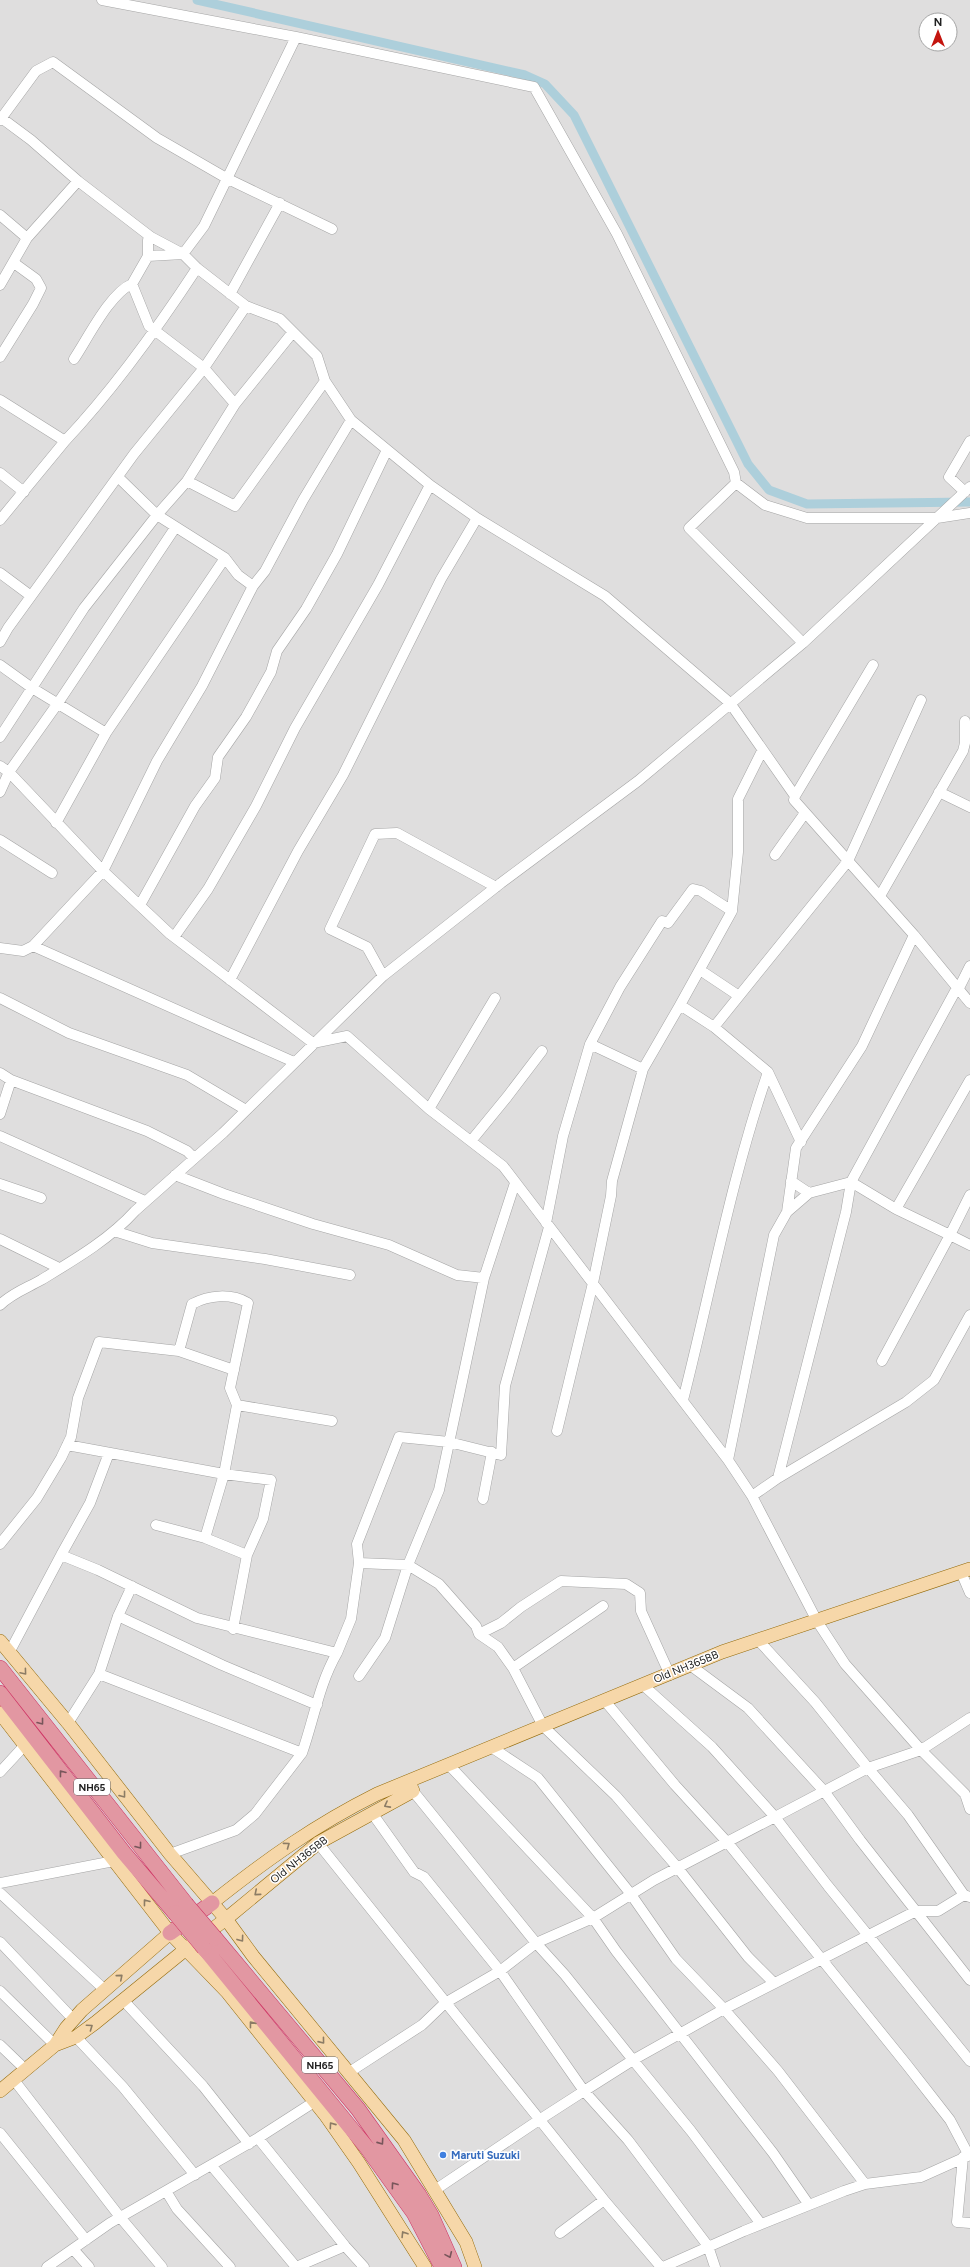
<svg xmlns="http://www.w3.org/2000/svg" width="970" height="2267" font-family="Figtree,sans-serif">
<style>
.residential{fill:#dfdede;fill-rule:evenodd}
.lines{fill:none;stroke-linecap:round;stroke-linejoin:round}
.canal{stroke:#adcfdb;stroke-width:9}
.minor-casing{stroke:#a5a5a5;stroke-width:11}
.major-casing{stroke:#946b0b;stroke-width:14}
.highway-casing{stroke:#cf3565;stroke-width:16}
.minor{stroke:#fff;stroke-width:10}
.major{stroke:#f6d7a9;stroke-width:13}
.highway{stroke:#e297a2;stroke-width:15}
.highway-bridge-casing{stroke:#cf3565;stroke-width:16;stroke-linecap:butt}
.highway-bridge{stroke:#e297a2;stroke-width:15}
.oneway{stroke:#8c7c65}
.oneway2{stroke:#78565b}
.shop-dot{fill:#3f7fe0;stroke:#fff;stroke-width:1.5}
.labels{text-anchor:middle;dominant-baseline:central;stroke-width:3;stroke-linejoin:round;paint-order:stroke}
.shield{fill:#fff;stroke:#646464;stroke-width:1}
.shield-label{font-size:10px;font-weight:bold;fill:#212121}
.street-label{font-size:11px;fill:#212121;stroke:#fff}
.shop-label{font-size:11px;font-weight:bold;fill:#366cbe;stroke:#fff;text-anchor:start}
</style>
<rect width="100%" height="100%" fill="#f1eee9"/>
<path class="residential" d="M0,0H970V2267H0ZM926,20H950V44H926Z"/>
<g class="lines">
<path class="canal" d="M197,0L525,75L545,84L574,115L748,464L769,490L807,504L970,502"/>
<defs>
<path id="minor" d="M102,0L296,37L534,87L617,234L734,472L736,483L689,528L803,643
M0,117L31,140L78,181L151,237L148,240V256
M0,120L36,71L53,62L157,138L228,179L332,229
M0,215L27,238
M151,237L183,254L204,226L296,37
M0,285L27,238L78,181
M230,294L280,203
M246,306L204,368L235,404L187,481L235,506L325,381
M0,357L33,304L41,288L36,279L14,263
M74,359C88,338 110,293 132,284
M0,400L65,441C115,388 157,329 197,268
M235,404L293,332
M0,473L24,492
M118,477L157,515L225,558L238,575L253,586
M736,483L765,505L807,518H937L970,513
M965,492L949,477L970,441
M477,518L605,596L730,703L795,796L794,800L914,935L970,1003
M0,520L65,441
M0,573L31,596
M0,642L8,628L134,454L204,368L149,326L132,284L148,256L183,254L197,268L246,306L280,319L317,356L325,381L351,420L430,485L477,518L441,579L343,775L298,851L230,980
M0,665L32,688L106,733
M0,737L84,608L157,515L187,481
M0,766L9,772L103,871L170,934L313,1043L347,1036L429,1109L503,1166L728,1460L752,1496L817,1621L845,1664L921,1750L965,1794L970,1809
M0,792L9,772L58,703L175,528
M939,792L970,807
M795,796L873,665
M56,823L106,733L225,558
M0,840L52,873
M775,855L805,813
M880,896L963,751L965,743V721
M140,905L195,806L215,778L218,757L246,717L271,672L277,651L306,609L337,554L387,450
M732,911L738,852V799L762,751
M174,937L208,889L256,806L295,728L378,585L430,485
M33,946L294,1062
M0,948L23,951L33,946L103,871L157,761L202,686L253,586L265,571L303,500L351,420
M700,970L739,996
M383,976L367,947L330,929L375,834L397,833L496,887
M958,986L851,1182L896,1209L970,1080
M959,988L970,966
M0,998L69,1033L187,1075L246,1110
M714,1027L848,861L921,700
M590,1044L620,987L662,921L668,923L693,889L701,891L732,911L680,1005
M0,1073L11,1080L0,1114
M11,1080L147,1131L187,1151L194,1158
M429,1109L495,998
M0,1136L145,1201
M471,1141L507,1097L542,1051
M175,1175L224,1194L313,1224L389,1245L457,1275L484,1278
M791,1181L809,1193
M0,1184L41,1198
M896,1209L950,1235L970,1195
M546,1223L563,1136L590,1044L643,1069
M114,1231L152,1243L265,1259L350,1275
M0,1239L59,1268
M0,1305C12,1293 27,1288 41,1280C74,1260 110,1239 135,1211L223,1133L383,976L501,883L638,781L803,643L970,487
M179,1351L234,1370
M882,1361L950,1235L970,1245
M683,1400C711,1290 731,1179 768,1072L801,1142
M557,1431L593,1283L611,1196L612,1181L643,1069L680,1005L714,1027L768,1072
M67,1445L224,1474L271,1480L263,1519L247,1555L233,1629
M728,1460L774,1235L787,1212L796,1148L862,1046L914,935
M778,1478L906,1402L934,1380L970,1315
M752,1496L778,1478L846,1212L851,1182L809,1193L787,1212
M483,1499L492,1452
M156,1525L205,1538L247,1555
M205,1538L224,1474L237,1405
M0,1544L37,1498L61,1458L71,1437L78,1398L99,1342L179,1351L192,1304C209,1295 231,1293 248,1303L230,1388L237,1405L332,1421
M61,1555L90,1503L109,1453
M359,1563L408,1565L439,1584L476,1626L479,1634L498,1647L513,1668L543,1726L616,1796L677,1867L748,1957L774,1983
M961,1572L970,1593
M118,1616L222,1665L317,1705
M479,1634L501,1623L521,1607L561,1581L626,1584L640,1593L641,1611L670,1675
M759,1641L815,1702L868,1768L775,1817L828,1886L970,2061
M9,1653L61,1555L98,1570L197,1618L337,1653C319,1684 314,1719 302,1753
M337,1653L351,1619L359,1563L357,1544L399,1437L449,1442L501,1455L505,1386L549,1227
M690,1665L748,1708L824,1791L860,1840L970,1980
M513,1668L603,1606
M99,1674L118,1616L132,1586
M359,1676L385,1638L408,1565L439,1490L484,1278L515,1183
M605,1701L675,1785L728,1843L907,2065L950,2120L968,2154
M68,1723L99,1674L302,1753L255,1814L236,1830L170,1854
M491,1747L538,1778L630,1893L676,1959L724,2009L916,1911H938L964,1895L970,1897
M448,1764L593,1918L616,1951L773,2153L809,2205
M0,1772L25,1745
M413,1791L536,1943L565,1975L633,2060L724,2009L778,2071L865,2184
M372,1813L414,1872L424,1877L500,1971L584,2091L633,2060L691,2131L761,2224
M318,1843L604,2200L661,2267
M0,1883L114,1861
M0,1893L105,1990
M964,1895L908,1815L868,1768L921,1750L970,1718
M0,1942L73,2019
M0,1991L55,2045
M123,2000L203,2086L249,2144
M76,2037L123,2087L195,2175
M0,2045L26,2070
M348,2073L422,2025L445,2003L500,1971L536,1943L593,1918L654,1880L775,1817L712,1747L643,1685
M14,2080L120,2217L162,2267
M0,2133L86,2240
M258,2138L345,2246L364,2267
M963,2157L957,2222L970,2223
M211,2165L296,2267
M435,2190L539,2120L584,2091L628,2140L708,2246L715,2267
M166,2191L177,2209L230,2267
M560,2233L604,2200
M73,2249L89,2267
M47,2267L110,2223L258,2138L314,2102
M296,2267L345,2246
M663,2267L744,2231L844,2191L865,2184L921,2177L970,2155"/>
<path id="major" d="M0,1641L68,1723L170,1854L226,1919L253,1956L404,2140L466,2242L475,2267
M0,1713L170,1933L227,1992L326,2116L359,2163L425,2267
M212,1903C266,1860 315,1825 377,1794L722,1652L970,1569
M55,2045L76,2037L95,2023L186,1949L226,1919L318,1843L413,1791L409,1782
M0,2091L55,2045L66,2028L82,2010L170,1933"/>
<path id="highway" d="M0,1668L186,1904
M0,1693L124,1853L175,1913
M170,1933L212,1903
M215,1938L358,2109L419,2195L431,2215L454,2267
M204,1948L368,2149L414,2213L442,2267"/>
</defs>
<use href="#minor" class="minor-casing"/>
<use href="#major" class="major-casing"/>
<use href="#highway" class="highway-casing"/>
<use href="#minor" class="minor"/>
<use href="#major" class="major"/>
<use href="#highway" class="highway"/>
<defs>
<path id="highway-bridge" d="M186,1904L215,1938
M175,1913L204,1948"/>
</defs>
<use href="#highway-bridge" class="highway-bridge-casing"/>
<use href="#highway-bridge" class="highway-bridge"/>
</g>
<defs><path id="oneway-chevron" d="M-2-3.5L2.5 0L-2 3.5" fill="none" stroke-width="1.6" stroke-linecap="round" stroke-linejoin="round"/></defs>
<g class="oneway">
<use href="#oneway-chevron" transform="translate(24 1672) rotate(50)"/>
<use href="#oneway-chevron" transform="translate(123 1795) rotate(52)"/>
<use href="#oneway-chevron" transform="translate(387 1805) rotate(152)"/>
<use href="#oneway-chevron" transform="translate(287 1845) rotate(-36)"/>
<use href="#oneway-chevron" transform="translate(257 1893) rotate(140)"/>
<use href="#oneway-chevron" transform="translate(146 1902) rotate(-128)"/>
<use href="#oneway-chevron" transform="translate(241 1939) rotate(54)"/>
<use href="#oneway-chevron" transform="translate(120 1977) rotate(-41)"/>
<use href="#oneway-chevron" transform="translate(252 2024) rotate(-128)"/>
<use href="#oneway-chevron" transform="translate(90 2027) rotate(-35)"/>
<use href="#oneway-chevron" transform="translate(322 2041) rotate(51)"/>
<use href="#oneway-chevron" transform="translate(332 2125) rotate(-125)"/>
<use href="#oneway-chevron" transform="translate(404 2234) rotate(-122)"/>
</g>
<g class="oneway2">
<use href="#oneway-chevron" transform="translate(41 1722) rotate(52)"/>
<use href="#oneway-chevron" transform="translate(62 1773) rotate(-128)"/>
<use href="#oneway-chevron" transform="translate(139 1846) rotate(52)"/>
<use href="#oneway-chevron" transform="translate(381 2142) rotate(55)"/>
<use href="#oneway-chevron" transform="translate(394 2185) rotate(-126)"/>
<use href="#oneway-chevron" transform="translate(449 2255) rotate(66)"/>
</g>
<circle class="shop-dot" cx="443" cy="2155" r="4"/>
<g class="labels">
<g class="shield">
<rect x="74" y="1779" width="36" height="16" rx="3"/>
<rect x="302" y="2057" width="36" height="16" rx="3"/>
</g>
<g class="shield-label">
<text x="92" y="1787">NH65</text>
<text x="320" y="2065">NH65</text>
</g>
<g class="street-label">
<text transform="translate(686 1667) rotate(-22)">Old NH365BB</text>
<text transform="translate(299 1860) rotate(-38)">Old NH365BB</text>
</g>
<g class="shop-label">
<text x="451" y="2155">Maruti Suzuki</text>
</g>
</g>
<g transform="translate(938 32)"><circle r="19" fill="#ffffff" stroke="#a6a6a6"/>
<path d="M0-3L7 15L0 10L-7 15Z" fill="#c4150f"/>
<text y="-6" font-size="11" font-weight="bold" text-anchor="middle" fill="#212121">N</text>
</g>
</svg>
